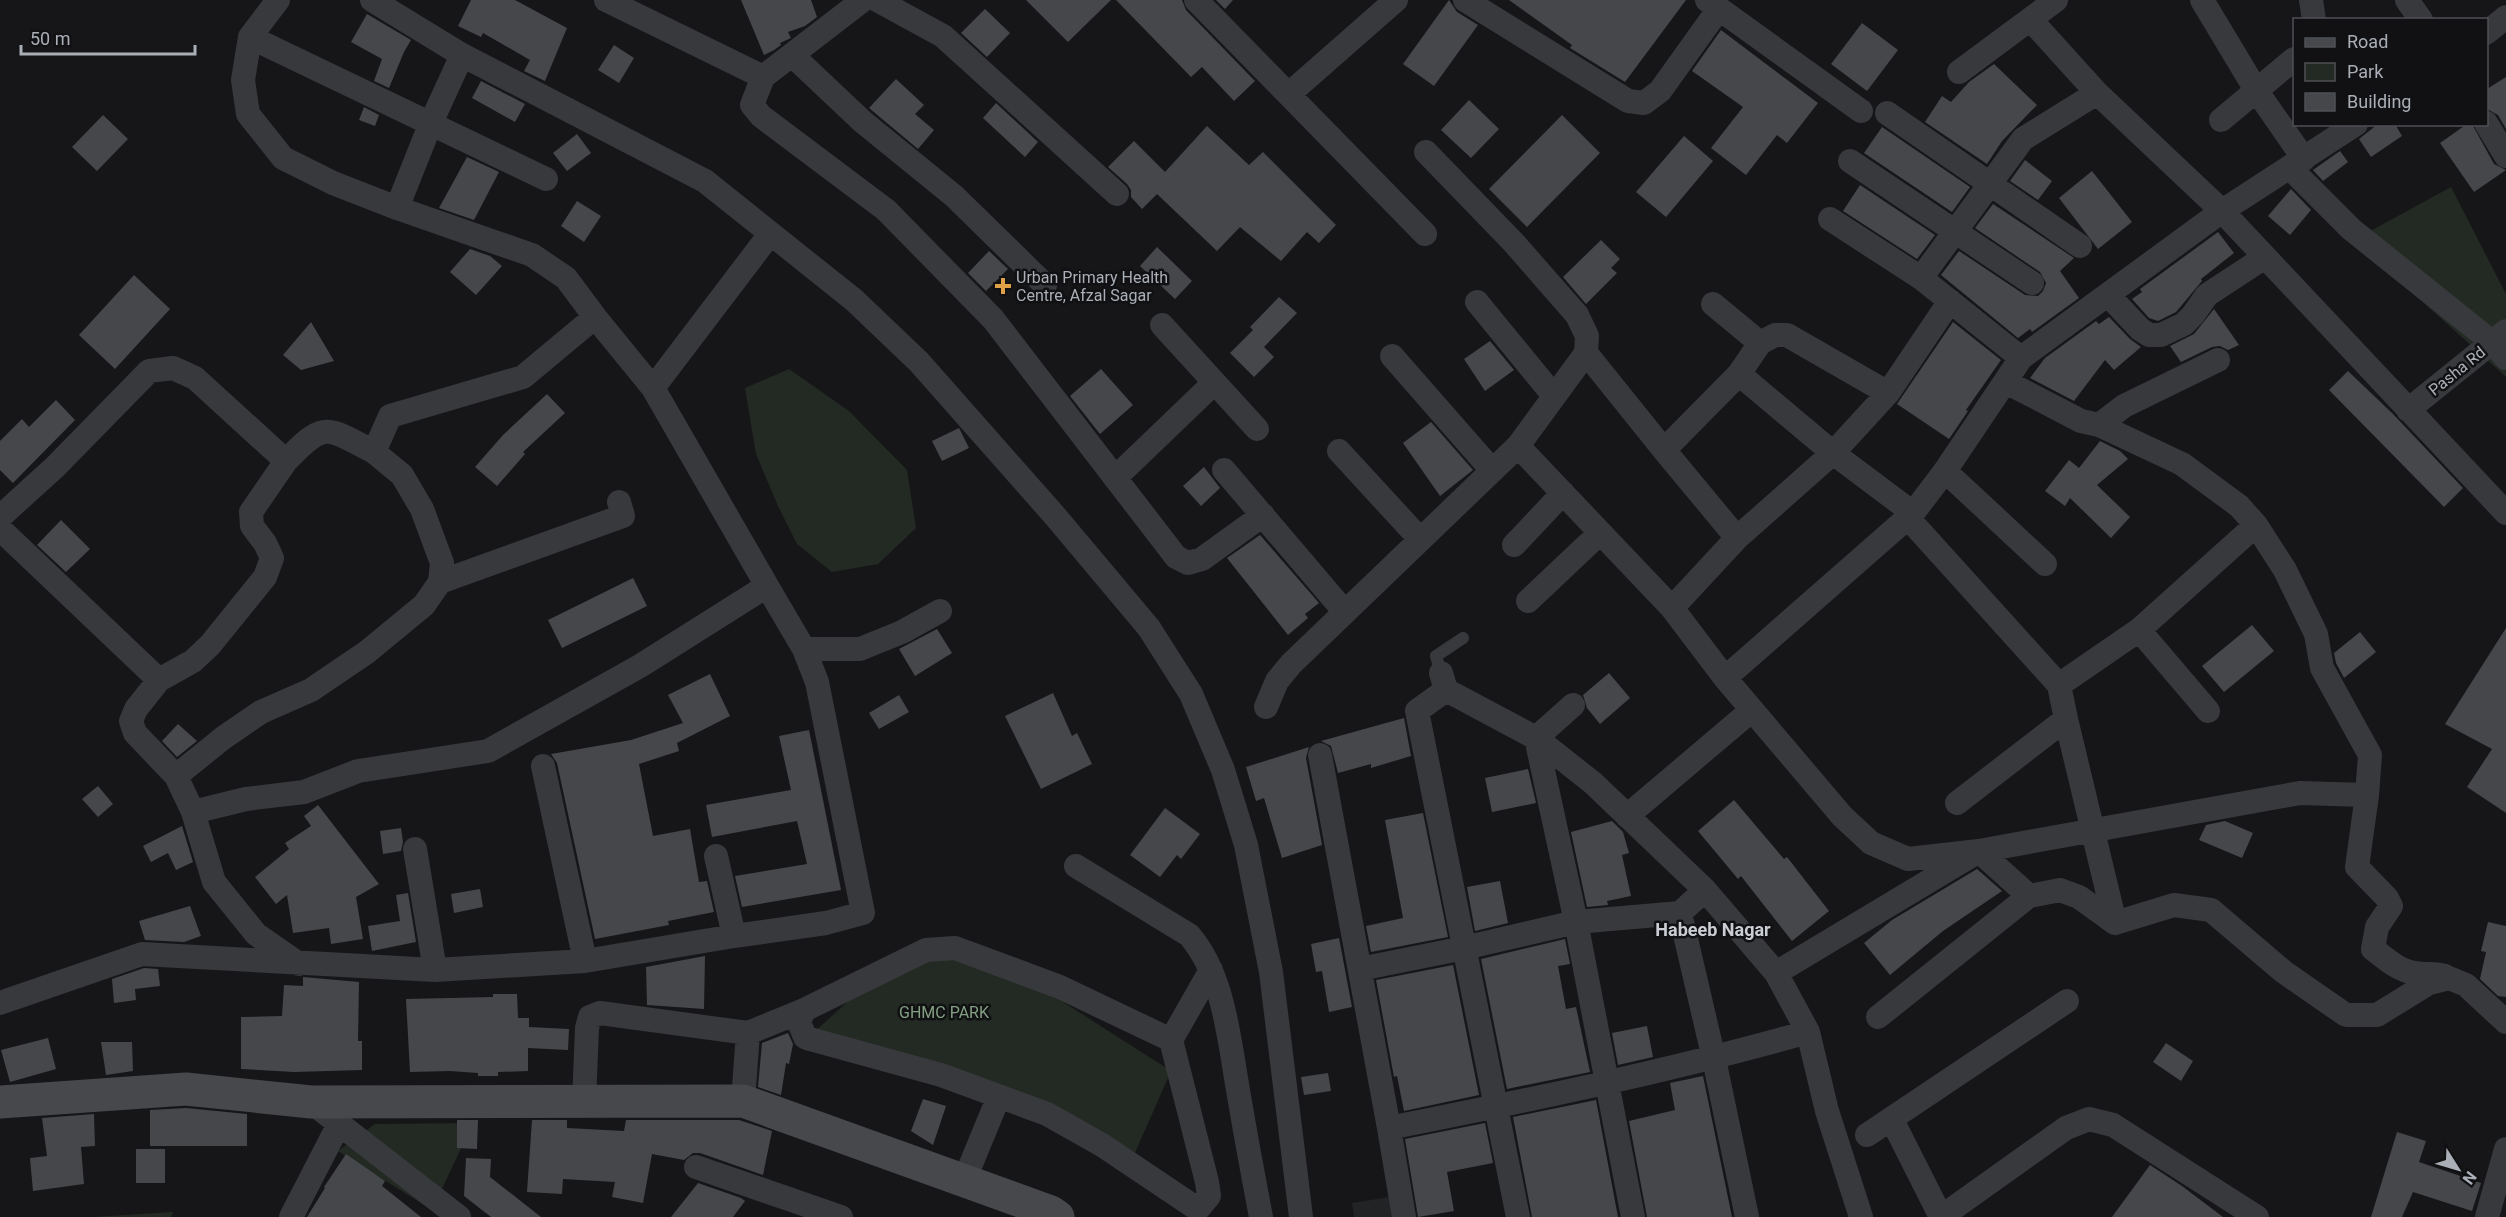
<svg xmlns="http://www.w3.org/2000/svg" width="2506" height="1217" font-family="Roboto,sans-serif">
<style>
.built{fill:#222325}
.green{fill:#232a23}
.building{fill:#45474b}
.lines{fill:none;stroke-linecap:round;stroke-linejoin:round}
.lane{stroke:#38393d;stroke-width:12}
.street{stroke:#38393d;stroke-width:24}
.secondary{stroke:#46484c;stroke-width:33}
.poi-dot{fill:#dfa047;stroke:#111113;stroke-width:2}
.labels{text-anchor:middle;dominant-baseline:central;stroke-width:5;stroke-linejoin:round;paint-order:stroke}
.poi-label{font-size:16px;fill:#aaafb7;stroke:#111113;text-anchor:start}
.street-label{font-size:16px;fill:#aaafb7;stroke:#111113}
.park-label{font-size:16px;fill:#83a083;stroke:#111113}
.neighbourhood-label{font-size:18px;font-weight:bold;fill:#cacdd3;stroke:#111113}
</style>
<rect width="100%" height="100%" fill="#161618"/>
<path class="built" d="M1396,1196L1400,1217H1354L1352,1203Z"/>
<path class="green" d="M2451,187L2506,294V377L2354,240Z
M789,369L849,411L907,470L916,528L878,564L832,572L797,544L778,506L756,454L745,388Z
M941,953L1046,991L1171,1071L1134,1155L811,1035L868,983Z
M473,1123L432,1210L338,1151L375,1124Z
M173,1212L171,1217H94Z"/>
<path class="building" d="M471,0H515L567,28L545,81L524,71L530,60L483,33L481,37L458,26Z
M741,0H811L817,17L805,26L788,32L791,38L780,43L781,45L774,50L764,55Z
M1026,0H1111L1068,42Z
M1116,0H1182L1186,10L1255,81L1234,101L1202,67L1191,77Z
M1216,0H1233L1225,9Z
M1449,0L1457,12L1478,25L1434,86L1403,64Z
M1509,0H1686L1625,82L1570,48L1572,45Z
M985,9L1010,33L987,57L961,33Z
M367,14L411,40L404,52L389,88L374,81L382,59L351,42Z
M1862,23L1898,50L1867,91L1831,64Z
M1721,30L1818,103L1787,143L1777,135L1746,175L1711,148L1743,107L1692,71Z
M614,45L634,58L619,83L598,70Z
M1994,64L2037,105L2002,141L1987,164L1925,122L1942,96L1951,102L1969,82Z
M2506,77V129L2498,115L2487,109V89Z
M896,79L924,105L915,114L934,130L918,149L869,108Z
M481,81L525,104L515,122L472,98Z
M1469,100L1499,129L1471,158L1441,130Z
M996,103L1038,142L1025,157L983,118Z
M364,107L379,115L375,126L359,120Z
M103,115L128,139L97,171L72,147Z
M1562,115L1600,153L1527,227L1489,189Z
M2378,124H2395L2402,136L2371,157L2359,139Z
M2467,124H2472L2494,164L2506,170L2474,192L2440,143Z
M1207,126L1249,165L1263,152L1336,225L1319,243L1307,232L1281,261L1240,227L1217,251L1157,194L1142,209L1131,197V190L1127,184L1108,167L1134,141L1165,172Z
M1882,127L1970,187L1952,212L1864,153Z
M577,134L591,153L567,171L553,153Z
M1684,136L1713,161L1666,217L1636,192Z
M2340,151L2348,162L2323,181L2313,170Z
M467,157L499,172L474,220L439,208Z
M2025,160L2052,181L2038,200L2010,181Z
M2092,171L2132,222L2098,249L2059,198Z
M1860,185L1935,235L1917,259L1843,211Z
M2291,189L2311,210L2290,235L2268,216Z
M577,201L601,216L584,242L561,226Z
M1993,204L2074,258L2060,271L2079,298L2032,332L2030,329L2018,338L1941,275L1959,251L2025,295L2038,296L2043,291L2046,283L2040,272L1975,228Z
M2218,232L2234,253L2201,279L2202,281L2176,312L2158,321L2149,318L2132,299L2142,292L2140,289Z
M1601,240L1620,259L1611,268L1617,273L1586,304L1563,277Z
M1157,247L1192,281L1175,299L1140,266Z
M470,249L490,256L502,266L476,295L450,272Z
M989,251L1008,269L986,291L968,273Z
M134,275L170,309L115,369L79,335Z
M1279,297L1297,313L1264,347L1274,357L1254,377L1230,353L1253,330L1250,327Z
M2214,309L2239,345L2228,350L2220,346L2212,347L2181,362L2170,346L2194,334Z
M2109,317L2130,339L2141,347L2114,370L2105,360L2074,401L2030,378L2045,358L2096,321L2099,324Z
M311,322L334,361L301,370L283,355Z
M1953,322L2001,360L1966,410L1968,411L1949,439L1897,404Z
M1490,341L1514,370L1485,391L1464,359Z
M1101,369L1133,405L1100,434L1070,396Z
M2348,371L2393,414L2463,488L2444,507L2329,390Z
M547,394L565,413L523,452L525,454L497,486L475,467L503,435Z
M56,400L75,420L13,483L0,470V441L22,419L29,427Z
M1431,422L1473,470L1440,496L1403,443Z
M959,428L969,448L942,461L932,441Z
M2100,441L2120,451L2128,459L2097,485L2130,517L2111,538L2070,498L2065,506L2045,491L2069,460L2079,468Z
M1204,467L1220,488L1201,506L1183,486Z
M61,520L90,549L66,572L37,545Z
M1260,535L1319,603L1305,614L1308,618L1288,635L1227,558Z
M633,578L647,606L562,648L548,620Z
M2252,625L2274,651L2224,692L2202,666Z
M2506,628V813L2467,787L2492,749L2445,724Z
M937,629L952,653L915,676L899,649Z
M2360,632L2376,652L2344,678L2336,663L2334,653Z
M1609,673L1630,698L1600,724L1587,708L1583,695Z
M710,674L730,716L677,743L679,751L639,764L653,836L690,829L699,882L707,881L714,912L668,921L669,925L595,939L557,763L551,754L631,740L683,723L668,695Z
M1053,693L1072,736L1077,733L1092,764L1041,789L1005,716Z
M899,695L909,712L879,729L869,713Z
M1404,718L1411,756L1371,768V764L1338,773L1331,746L1321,741Z
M178,724L197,741L177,757L162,741Z
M809,730L841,890L742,907L735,876L807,864L797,821L712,837L706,805L791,790L779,736Z
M1309,747L1306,758L1322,845L1282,858L1264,798L1256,801L1246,767Z
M1528,769L1536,803L1492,812L1485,778Z
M98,786L113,804L98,817L82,799Z
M1734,800L1784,859L1787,857L1829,911L1792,941L1741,876L1738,879L1698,831Z
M318,805L379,884L356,897L363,939L331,944L329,928L293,933L287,895L276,904L255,877L289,849L285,843L311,826L304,816Z
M1165,808L1200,834L1181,859L1177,855L1160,877L1130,855Z
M1423,813L1448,937L1371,952L1366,926L1403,918L1385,820Z
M1612,821L1623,832L1629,853L1622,855L1631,896L1607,901L1608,905L1587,907L1571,832Z
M2225,821L2253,833L2242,858L2199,840L2206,825Z
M182,826L193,862L176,870L168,853L151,862L143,846Z
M401,828L403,842L401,851L383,854L380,831Z
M1977,869L2002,891L1943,931L1890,975L1864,943L1892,920Z
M1500,881L1508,923L1475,931L1467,887Z
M480,889L483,907L454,913L451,894Z
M408,893L416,942L372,951L368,926L400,921L396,895Z
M190,906L201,936L184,942L145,940L139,921Z
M2488,922L2506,926V997L2498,996L2480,979L2486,952L2481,951Z
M1339,938L1352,1007L1329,1012L1322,971L1316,972L1311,944Z
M1565,939L1570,964L1558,966L1566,1009L1576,1007L1590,1072L1507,1089L1481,959Z
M705,956L704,1009L647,1005L646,967Z
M1453,965L1479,1095L1404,1111L1397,1076L1394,1077L1376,980Z
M144,968L158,969L160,986L135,989L136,1000L114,1003L112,979Z
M303,977L359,982L358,1041H362V1070L294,1072L241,1069V1017L282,1016L284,985L303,986Z
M493,994H517L518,1018H529V1027L569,1029L568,1050L528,1048V1071L498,1072V1076H478V1073L450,1071L410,1072L406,999L493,997Z
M1647,1026L1653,1057L1618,1065L1612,1033Z
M788,1033L793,1044L789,1064L786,1063L781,1095L758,1087L762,1043Z
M48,1038L56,1069L10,1082L1,1050Z
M101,1042H132L133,1071L106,1075Z
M2166,1043L2193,1061L2181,1081L2153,1062Z
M1328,1073L1331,1091L1304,1095L1301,1077Z
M1703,1076L1732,1217H1647L1629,1121L1675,1110L1670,1083Z
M923,1099L946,1106L933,1145L911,1131Z
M1596,1100L1618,1217H1532L1513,1117Z
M186,1108L247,1114V1146H150V1110Z
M94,1114L95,1146L81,1147L84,1184L33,1191L30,1158L47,1156L42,1118Z
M457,1120H478L477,1149L457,1148Z
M532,1120H567V1128L624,1131L626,1120H739L772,1131L763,1175L700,1153H693L684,1160L652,1154L643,1203L612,1197L615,1182L563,1179L562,1194L527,1192Z
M1485,1123L1493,1163L1447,1172L1454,1211L1418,1217L1405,1139Z
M2397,1132L2426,1141L2419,1162L2481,1183L2472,1211L2413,1192L2402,1217H2371Z
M136,1149H165V1183H136Z
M346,1154L385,1181L382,1186L421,1217H307L325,1188L324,1187Z
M466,1158L491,1159L490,1177L541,1217H491L464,1196Z
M2150,1165L2182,1186L2223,1217H2112Z
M698,1183L741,1198L745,1201L733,1217H671Z"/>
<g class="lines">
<path class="lane" d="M1441,673L1436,656L1463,638"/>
<path class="street" d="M278,0L250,37L243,80L248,114L283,158L333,183L397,208L532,255L566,278L595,317
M372,0L462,55L705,181L854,300L919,362L1055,516L1149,628L1191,694L1223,770L1246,845L1271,972L1301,1217
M606,0L763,77
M863,0L763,77L752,105L761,116L886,210L993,319L1176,557L1188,563L1202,559L1263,515
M877,0L943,36L1117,194
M1196,0L1425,234
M1465,0L1628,101L1644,103L1660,91L1718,10
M1707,0L1861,111
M2202,0L2256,90L2304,159
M2311,0L2314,20
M2407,0L2421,20
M2031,20L2097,93L2222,211L2506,513
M2486,33L2506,17
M250,37L546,179
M793,56L863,122L954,196L1045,285
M1959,72L2056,0
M1289,94L1396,0
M1887,113L2080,246
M2221,120L2294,59
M2486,123L2506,156
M1426,152L1514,243L1577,315L1587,336L1586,353L1664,450L1739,374L1760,343L1775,335H1787L1888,393
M1850,161L2032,283
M2290,168L2351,229L2492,342L2506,358
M397,208L430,125L462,55
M1830,219L1921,278L2021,358
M1921,278L2023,139L2097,93
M2108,295L2140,329L2149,335H2161L2184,324L2193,315L2207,295L2265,257
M1477,302L1554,396
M1713,304L1760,343
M1162,325L1257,429
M1392,356L1491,469
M1739,374L1833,453L1913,513
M2006,382L2081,421L2099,425L2182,464L2239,506L2256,525L2139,630L2208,711
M653,388L770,234
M2408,410L2506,331
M2099,425L2124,406L2218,360
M1518,446L1672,608L1725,678L1842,816L1871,843L1908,859L1979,851L2300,793L2367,795
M1664,450L1737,538
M1339,451L1419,538
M1224,470L1344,611
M1945,471L2045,564
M1115,478L1214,383
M0,517L55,467L149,371L173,368L195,378L286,461L251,512L252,526L265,543L272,558L265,577L210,645L193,661L159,680L136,709L131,721L135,733L176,776L223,738L261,712L311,690L367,652L424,605L440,582L442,563L422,509L402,475L374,452
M1908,518L2059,685
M2256,525L2285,570L2316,634L2322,668L2370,755L2367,795L2357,867L2387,898L2391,906L2377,927L2373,949C2386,959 2399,971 2415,973C2426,975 2435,973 2445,976
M0,529L159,680
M1514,545L1563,493
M440,582L623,516L619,502
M1528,601L1600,533
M1672,608L1737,538L1833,453L1888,393L1950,301
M804,649H860L902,632L940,611
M1441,673L1446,690L1536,738L1593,783L1705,890L1776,973L1808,1032L1827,1111L1861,1217
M1725,678L1913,513L1945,471L2021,358L2222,211L2356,124
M1446,690L1417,711L1518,1217
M1573,705L1536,738L1576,922L1633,1217
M1266,707L1277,681L1291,664L1518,446L1586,353
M2066,719L2115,923
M1320,755L1389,1128C1530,1100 1670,1071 1808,1032
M543,766L585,961
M176,776L193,812L246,799L304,792L358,771L488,751L640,666L767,586L653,388L595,317L523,377L390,416L374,452C326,427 325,420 286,461
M1957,803L2066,719L2059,685L2139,630
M193,812L214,882L256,934L299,964
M1627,816L1752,710
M415,849L435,970
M716,856L734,936
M1076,866L1189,935C1224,975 1229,1039 1238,1090C1245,1132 1253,1175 1261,1217
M1680,913L1714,1059L1747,1217
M1360,969L1464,948L1576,922L1680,913L1705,890
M1776,973L1979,851L2029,896L2060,890L2079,897L2115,923L2174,905L2211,910L2284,972L2346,1015H2377L2429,983L2449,978L2466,985L2506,1022
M0,1003L142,954L435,970L585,961L734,936L826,923L863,913L817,682L804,649L767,586
M1878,1017L2029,896
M1171,1040L1060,987L955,948L926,950L804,1010L799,1022L805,1037L810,1039L941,1075L1047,1114L1102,1145L1193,1206L1200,1207L1209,1196L1207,1182L1171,1040L1211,970
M743,1101L748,1033
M311,1102L459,1217
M584,1102L587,1028L590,1017L600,1013L748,1033L804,1010
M1892,1120L1941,1217
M1389,1128L1404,1217
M1867,1135L2067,1001
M696,1167L841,1217
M964,1181L999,1096
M291,1217L339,1124
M1941,1217L2066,1128L2089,1119L2113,1125L2257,1217
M2487,1217L2506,1149"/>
<path class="secondary" d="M0,1102L186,1089L311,1102L743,1101L1051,1212L1058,1217"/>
</g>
<path class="poi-dot" d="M1000 277h6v6h6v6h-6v6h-6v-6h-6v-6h6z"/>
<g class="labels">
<g class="poi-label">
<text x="1016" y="277">Urban Primary Health<tspan x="1016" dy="18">Centre, Afzal Sagar</tspan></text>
</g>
<g class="street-label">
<text transform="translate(2457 371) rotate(-39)">Pasha Rd</text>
</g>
<g class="park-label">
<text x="944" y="1012">GHMC PARK</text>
</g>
<g class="neighbourhood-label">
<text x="1713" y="929">Habeeb Nagar</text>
</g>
</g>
<rect x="2293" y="18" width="195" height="108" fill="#111113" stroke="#4e5055" stroke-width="1.5"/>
<rect x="2305" y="38" width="30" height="9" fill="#46484c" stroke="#4e5055" stroke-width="1.5"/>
<text x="2347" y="48" font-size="18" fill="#aaafb7">Road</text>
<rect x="2305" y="63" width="30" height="18" fill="#232a23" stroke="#4e5055" stroke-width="1.5"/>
<text x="2347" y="78" font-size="18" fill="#aaafb7">Park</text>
<rect x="2305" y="93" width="30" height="18" fill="#45474b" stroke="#4e5055" stroke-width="1.5"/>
<text x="2347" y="108" font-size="18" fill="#aaafb7">Building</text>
<g transform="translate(2458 1169) rotate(127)" stroke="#111113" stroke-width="4.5" paint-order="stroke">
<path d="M0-4.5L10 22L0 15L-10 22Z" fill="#aaafb7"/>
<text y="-9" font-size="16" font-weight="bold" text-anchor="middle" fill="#aaafb7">N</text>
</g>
<path d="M21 45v9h174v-9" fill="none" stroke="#aaafb7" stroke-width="3"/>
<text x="30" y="45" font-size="18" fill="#aaafb7" stroke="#111113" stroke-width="4.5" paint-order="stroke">50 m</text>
</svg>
